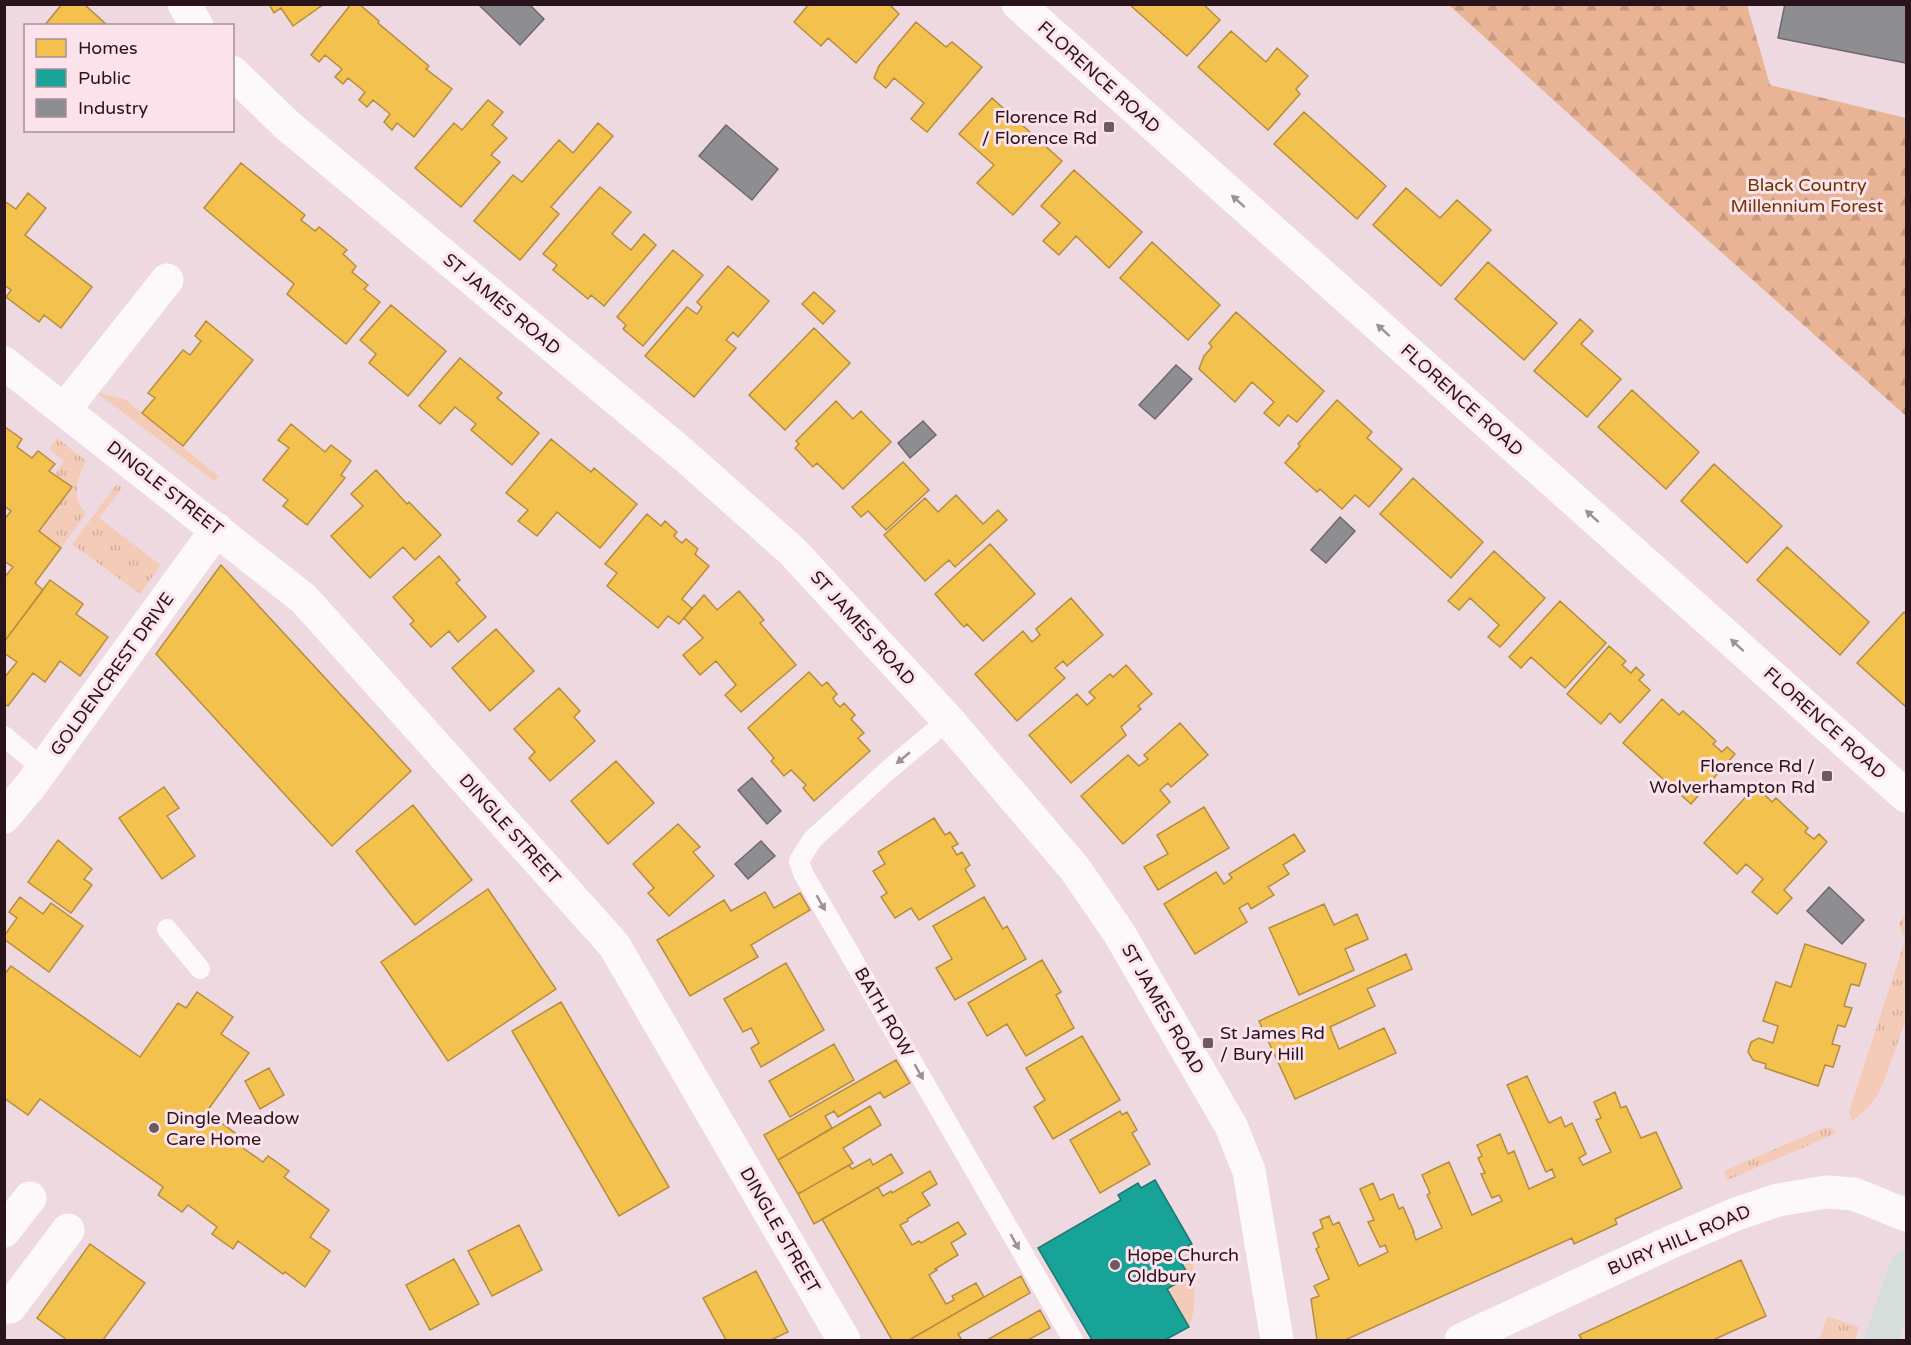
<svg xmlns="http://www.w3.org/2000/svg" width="1911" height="1345" font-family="'Varela Round',sans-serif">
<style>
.grass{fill:url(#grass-tufts)}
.forest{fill:url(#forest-firs)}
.garden{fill:#f4cbb7}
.homes{fill:#f2c14e;stroke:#b68d3f;stroke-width:1.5}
.public{fill:#17a398;stroke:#1d7873;stroke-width:1.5}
.industry{fill:#8d8d92;stroke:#6f696f;stroke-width:1.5}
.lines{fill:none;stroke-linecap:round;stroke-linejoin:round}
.lane{stroke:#fdf9fa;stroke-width:20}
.street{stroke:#fdf9fa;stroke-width:33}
.highway{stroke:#d6dedc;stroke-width:33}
.oneway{fill:#9e9296}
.poi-dot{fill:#6f5961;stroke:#fce2ea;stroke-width:2}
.labels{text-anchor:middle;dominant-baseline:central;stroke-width:6;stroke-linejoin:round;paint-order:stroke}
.street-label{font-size:18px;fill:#2a141c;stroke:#fce2ea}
.poi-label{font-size:18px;fill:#2a141c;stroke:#fce2ea;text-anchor:start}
.park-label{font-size:18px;fill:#693603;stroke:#fce2ea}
</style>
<defs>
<pattern id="grass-tufts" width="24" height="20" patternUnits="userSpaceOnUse" patternTransform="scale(1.5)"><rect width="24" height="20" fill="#f4cbb7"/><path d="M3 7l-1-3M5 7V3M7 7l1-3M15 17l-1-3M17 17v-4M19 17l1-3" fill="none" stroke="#d1ad9d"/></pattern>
<pattern id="forest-firs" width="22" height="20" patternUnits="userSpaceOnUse" patternTransform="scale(1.5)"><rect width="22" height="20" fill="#e9b395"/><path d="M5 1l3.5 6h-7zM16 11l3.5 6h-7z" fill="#c89980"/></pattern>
</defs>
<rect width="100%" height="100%" fill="#efd9e0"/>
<path class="grass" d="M57,438L86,461C77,476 71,500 86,513L61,548L39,531L71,487L55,474L64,461L49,449Z
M117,484L122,488L99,518L161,565L140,594L72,544Z
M1906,913V1019L1892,1059L1869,1050L1905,941L1899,923Z
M1830,1127L1837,1133L1728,1180L1724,1171L1821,1129Z
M1827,1316L1859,1327L1855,1340H1819Z"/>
<path class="forest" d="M1449,5H1747L1770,85L1906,118V416L1702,235Z"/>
<path class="garden" d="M96,392L126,400L219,477L214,481Z
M1869,1050L1892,1059C1880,1091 1880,1100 1852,1121L1849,1112Z
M1192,1244C1193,1268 1199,1305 1189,1327L1167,1289L1176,1253Z"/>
<path class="homes" d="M62,4H84L108,26H44Z
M269,4H324L293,26L281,8L274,13Z
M351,4H359L379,21L378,23L429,66L426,69L452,89L414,137L397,123L392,130L384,122L390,114L373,100L367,107L359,100L365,92L348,78L343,84L335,77L342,69L325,55L319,62L311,55Z
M809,4H889L899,14L856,63L828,38L821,46L794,22Z
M1129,4H1203L1220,20L1187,56Z
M916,22L946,47L952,42L982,67L927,132L911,119L924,103L894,78L886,88L874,78L879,66Z
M1231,31L1266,62L1277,48L1308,76L1296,89L1300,94L1268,130L1198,67Z
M992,98L1062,161L1013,215L977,183L994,165L959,134Z
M488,100L503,112L492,125L507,138L491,155L500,162L461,207L415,168L454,123L462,130Z
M1304,112L1386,186L1357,219L1274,144Z
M598,123L613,136L551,207L559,214L520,260L474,221L513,175L522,182L559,140L573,153Z
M241,163L305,215L301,220L315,231L319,227L347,250L343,254L356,266L352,272L368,285L364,289L380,302L346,344L287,294L294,284L204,208Z
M1074,170L1142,232L1109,268L1076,236L1059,255L1043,241L1060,223L1041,206Z
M600,187L631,212L612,234L631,250L644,234L656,245L604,306L591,295L588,299L553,270L557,265L543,254Z
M1406,188L1440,218L1457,200L1491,230L1441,286L1373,225Z
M28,193L46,208L25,235L92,287L61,328L44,315L39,322L6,297L11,290L4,285V201L16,209Z
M1152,242L1220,305L1188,340L1120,278Z
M673,250L703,275L643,346L623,329L626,325L617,317Z
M1488,262L1557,323L1524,360L1455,299Z
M728,266L769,301L738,337L733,332L726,340L736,348L694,397L645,356L687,307L697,314L702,307L697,302Z
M814,292L835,311L823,324L802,304Z
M391,305L446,351L408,396L369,363L376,354L360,340Z
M1236,312L1324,391L1297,422L1288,415L1279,426L1264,413L1274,402L1252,382L1235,402L1199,369L1204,356L1212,347L1209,343Z
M1580,319L1593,331L1581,344L1621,379L1587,417L1534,371Z
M206,321L253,360L183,446L142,413L155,398L148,393L183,350L190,355L201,341L195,336Z
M814,328L850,363L785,430L749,395Z
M460,358L502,393L497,398L539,433L512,465L471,430L476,424L455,407L440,424L419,406Z
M1632,390L1699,452L1666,489L1598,427Z
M1337,400L1372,432L1367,438L1402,469L1369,507L1355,495L1342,509L1320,489L1317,492L1285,463L1300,446L1298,444Z
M836,401L853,419L861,411L891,442L843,489L817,463L813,467L795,448L799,444L796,441Z
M291,424L325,452L331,445L351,461L341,475L345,478L307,525L283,506L288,500L263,480L289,448L278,440Z
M5,427L22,439L17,447L32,458L38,451L41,453L55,464L49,471L72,487L39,531L61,548L35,583L43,590L4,642V578L13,567L4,561V520L11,511L4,506Z
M551,439L591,472L594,468L637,504L600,548L557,512L537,536L518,521L528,510L506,493Z
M903,462L929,490L886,530L868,511L861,517L852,507Z
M1714,464L1782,526L1747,563L1681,501Z
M376,470L407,504L409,502L441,535L415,560L403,547L370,578L331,536L363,506L351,494Z
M1413,478L1483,542L1451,578L1380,514Z
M956,495L983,524L998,510L1007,520L955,567L949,560L925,581L884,535L925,498L938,512Z
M647,514L661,526L665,521L677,532L674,536L678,540L682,543L686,539L698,549L695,554L709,566L682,599L692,608L679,624L668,616L658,628L607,586L617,573L605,564Z
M990,544L1035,594L983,641L967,624L964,627L961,624L935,594Z
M1787,547L1869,622L1840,655L1757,580Z
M1494,551L1545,598L1500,647L1488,637L1499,625L1470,598L1459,610L1448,601Z
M439,556L460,580L456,583L486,617L458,642L449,631L431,647L410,624L414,621L393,597Z
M221,565L411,771L332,846L156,654Z
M50,580L83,604L76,614L108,637L80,676L60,661L45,682L33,673L8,706L4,703V678L17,662L4,653V642Z
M739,591L764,620L760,623L796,665L741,712L725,695L736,685L716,661L700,675L683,655L703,638L684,618L704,595L717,610Z
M1071,598L1103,635L1067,666L1063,661L1055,668L1065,678L1017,721L975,674L1023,631L1032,642L1040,635L1036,629Z
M1560,601L1606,643L1565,688L1531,657L1521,668L1509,657Z
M1904,612L1906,614V707L1857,663Z
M496,629L534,671L490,711L452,668Z
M1609,646L1626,661L1622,665L1631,673L1636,667L1644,675L1639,680L1650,690L1620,723L1610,713L1601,724L1567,694Z
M1126,665L1152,694L1138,706L1141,709L1121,727L1126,735L1071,783L1029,735L1077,694L1087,705L1095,698L1089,692L1110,674L1113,677Z
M809,672L822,686L827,682L837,694L833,698L835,702L840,707L844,703L855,715L851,719L864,733L858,738L870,751L814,801L803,788L806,785L791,770L784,776L771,761L774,758L748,728Z
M559,688L580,711L574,717L595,741L550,781L529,758L535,752L514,729Z
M1662,699L1679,715L1683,711L1700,726L1716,741L1713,744L1722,752L1727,747L1735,754L1691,804L1623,743Z
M1180,723L1208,755L1171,787L1168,783L1160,790L1170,802L1123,844L1081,796L1128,755L1139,766L1148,759L1144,755Z
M616,761L654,803L608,844L571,801Z
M1760,781L1769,789L1764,794L1772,802L1776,798L1808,828L1805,832L1814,839L1819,834L1827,842L1784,890L1792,898L1777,914L1752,892L1763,879L1746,864L1737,874L1704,843Z
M164,787L179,808L167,816L195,856L162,879L119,818Z
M413,805L472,880L415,925L356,851Z
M1204,807L1229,848L1158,890L1144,867L1168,854L1157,835Z
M934,818L945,835L950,832L958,844L952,847L957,855L962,852L970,865L965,869L975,886L919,920L911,908L895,918L881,897L887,893L873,871L885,864L878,852Z
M678,824L700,847L693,852L714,876L669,916L648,893L654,888L633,864Z
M1294,834L1305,851L1283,865L1289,874L1268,887L1274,895L1251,909L1248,903L1239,908L1247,922L1195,954L1164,904L1216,872L1224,884L1232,878L1229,874Z
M58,840L92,869L84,879L92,885L71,913L28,882Z
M488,889L556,989L448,1061L381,962Z
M765,892L774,908L800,893L810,910L751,945L758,957L690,996L657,940L724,900L731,911Z
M20,897L43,914L51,903L83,926L49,972L4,939V936L17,918L9,912Z
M984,897L1003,929L1007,926L1026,959L955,1000L936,968L952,959L933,926Z
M1324,904L1334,925L1357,914L1368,939L1345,949L1354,970L1299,995L1269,928Z
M1805,944L1866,964L1859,986L1851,984L1844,1006L1852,1008L1845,1027L1838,1025L1832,1044L1840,1046L1833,1067L1825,1065L1818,1086L1765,1068L1766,1064L1753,1060L1748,1052L1751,1042L1759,1038L1773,1043L1778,1026L1763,1021L1776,982L1791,987Z
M1406,954L1412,969L1367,989L1375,1006L1330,1027L1339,1049L1384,1028L1396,1053L1295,1099L1259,1021Z
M1042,960L1061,992L1056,995L1074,1028L1026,1056L1007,1024L987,1036L968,1003Z
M786,963L824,1030L761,1067L751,1048L759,1043L751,1028L743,1032L724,999Z
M11,966L140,1057L178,1003L186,1008L197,992L233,1017L221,1034L249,1053L202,1118L209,1124L213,1117L238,1135L233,1141L263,1162L268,1156L289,1171L284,1177L329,1210L310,1237L330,1251L305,1287L285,1272L283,1274L238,1241L233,1249L212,1234L217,1227L188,1205L182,1212L158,1195L163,1187L40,1099L28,1115L4,1098V975Z
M561,1002L669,1187L619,1216L512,1031Z
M1082,1036L1120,1100L1053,1139L1034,1107L1045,1100L1026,1068Z
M834,1044L854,1080L790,1117L769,1081Z
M896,1060L910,1083L884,1098L880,1092L838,1117L834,1111L825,1116L832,1128L778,1160L764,1135Z
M269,1068L284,1095L260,1109L245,1081Z
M1527,1076L1549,1123L1561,1117L1565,1127L1572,1123L1586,1154L1579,1158L1583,1165L1611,1152L1596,1120L1601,1118L1594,1102L1615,1092L1621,1108L1626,1106L1641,1138L1656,1132L1682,1188L1615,1219L1617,1224L1574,1244L1572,1238L1345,1340H1317L1311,1299L1319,1296L1314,1286L1329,1279L1316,1249L1319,1247L1313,1233L1323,1228L1320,1220L1329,1216L1333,1225L1339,1222L1359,1266L1388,1252L1385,1245L1380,1247L1368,1222L1374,1220L1360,1189L1373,1183L1380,1200L1393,1194L1399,1209L1403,1207L1414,1232H1413L1416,1240L1442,1228L1427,1195L1430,1193L1422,1175L1434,1169L1449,1162L1472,1215L1502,1201L1499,1195L1492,1198L1481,1174L1485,1173L1478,1158L1482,1156L1477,1145L1500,1134L1508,1154L1514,1151L1529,1189L1555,1177L1552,1169L1546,1172L1507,1085Z
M870,1106L881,1125L843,1148L853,1163L798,1194L778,1160Z
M1120,1111L1122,1115L1127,1112L1137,1130L1132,1133L1150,1164L1100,1193L1070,1140Z
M891,1154L903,1173L814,1224L798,1194L849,1165L852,1169L870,1159L873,1165Z
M930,1171L937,1184L922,1193L930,1205L907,1219L908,1221L900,1225L912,1245L919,1241L921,1243L958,1222L966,1234L951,1243L958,1255L935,1269L937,1270L929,1275L946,1304L954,1300L952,1296L976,1283L984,1297L909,1340H892L822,1219L878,1187L883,1196L891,1191L892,1193Z
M519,1225L542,1270L492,1296L468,1251Z
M90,1244L145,1283L103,1340H67L37,1318Z
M454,1259L479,1304L430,1330L406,1285Z
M1741,1260L1766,1316L1713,1340H1582L1579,1335Z
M756,1271L788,1332L771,1340H726L703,1298Z
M1021,1276L1030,1293L958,1334L962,1340H909Z
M1040,1310L1050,1328L1028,1340H987Z"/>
<path class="public" d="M1155,1180L1192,1244L1176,1253L1189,1276L1167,1289L1189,1327L1165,1340H1092L1038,1248L1121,1200L1118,1195L1138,1183L1141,1188Z"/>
<path class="industry" d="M478,4H529L544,19L520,45Z
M1785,4H1906V63L1778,38Z
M726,125L778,169L752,200L699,156Z
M1176,365L1192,379L1155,419L1139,405Z
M923,421L936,435L910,458L898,443Z
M1340,517L1355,531L1326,563L1311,550Z
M752,778L781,811L767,824L738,790Z
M761,841L775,856L748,879L735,864Z
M1829,887L1864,920L1842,944L1807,911Z"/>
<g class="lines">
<path class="lane" d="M948,720L886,772L812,840L799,861L803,873C894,1028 982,1185 1073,1340
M4,736L43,769
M167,929L200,969"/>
<path class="street" d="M184,4L197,26
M1018,4L1906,796
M232,72L287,125L685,456L793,552L948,720L1075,869L1119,933L1231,1126L1249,1171L1277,1340
M4,363L304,599L614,945L844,1340
M64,410L167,280
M4,817L31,785L217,529
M4,1231L30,1198
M4,1307H10L68,1230
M1461,1340L1671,1242L1736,1214L1778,1200L1826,1192L1854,1194L1906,1215"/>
<path class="highway" d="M1881,1340L1906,1267"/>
</g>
<defs><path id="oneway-solid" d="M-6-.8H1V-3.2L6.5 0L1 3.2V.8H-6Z" transform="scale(1.5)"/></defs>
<g class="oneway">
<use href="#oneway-solid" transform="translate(1238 201) rotate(-138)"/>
<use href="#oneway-solid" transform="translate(1383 330) rotate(-138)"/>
<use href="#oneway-solid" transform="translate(1592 516) rotate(-138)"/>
<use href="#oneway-solid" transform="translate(1737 645) rotate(-138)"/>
<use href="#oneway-solid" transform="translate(903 758) rotate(140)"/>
<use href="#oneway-solid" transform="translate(821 903) rotate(60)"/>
<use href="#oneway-solid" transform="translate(919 1072) rotate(61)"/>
<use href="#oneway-solid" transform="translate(1015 1242) rotate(61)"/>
</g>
<g class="poi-dot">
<rect x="1103" y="121" width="12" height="12" rx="3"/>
<rect x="1821" y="770" width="12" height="12" rx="3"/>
<rect x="1202" y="1037" width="12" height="12" rx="3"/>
<circle cx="154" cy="1128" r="6"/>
<circle cx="1115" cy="1265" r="6"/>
</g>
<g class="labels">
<g class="street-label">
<text transform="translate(1099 77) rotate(42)">FLORENCE ROAD</text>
<text transform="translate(502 304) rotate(40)">ST JAMES ROAD</text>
<text transform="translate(1462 400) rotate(42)">FLORENCE ROAD</text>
<text transform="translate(165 488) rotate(38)">DINGLE STREET</text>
<text transform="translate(863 628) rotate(48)">ST JAMES ROAD</text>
<text transform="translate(112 674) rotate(-54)">GOLDENCREST DRIVE</text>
<text transform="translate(1825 723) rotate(42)">FLORENCE ROAD</text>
<text transform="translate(510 829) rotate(48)">DINGLE STREET</text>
<text transform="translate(1163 1009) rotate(60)">ST JAMES ROAD</text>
<text transform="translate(884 1012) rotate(60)">BATH ROW</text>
<text transform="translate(780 1230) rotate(60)">DINGLE STREET</text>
<text transform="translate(1679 1240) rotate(-23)">BURY HILL ROAD</text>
</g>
<g class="poi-label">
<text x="1097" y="117" text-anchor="end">Florence Rd<tspan x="1097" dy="21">/ Florence Rd</tspan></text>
<text x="1815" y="766" text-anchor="end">Florence Rd /<tspan x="1815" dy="21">Wolverhampton Rd</tspan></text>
<text x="1220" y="1033">St James Rd<tspan x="1220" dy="21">/ Bury Hill</tspan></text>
<text x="166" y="1118">Dingle Meadow<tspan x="166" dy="21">Care Home</tspan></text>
<text x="1127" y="1255">Hope Church<tspan x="1127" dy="21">Oldbury</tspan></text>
</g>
<g class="park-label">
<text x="1807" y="185">Black Country<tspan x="1807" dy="21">Millennium Forest</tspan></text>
</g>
</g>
<rect width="1911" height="1345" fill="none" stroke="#2a141c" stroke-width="12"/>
<rect x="24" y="24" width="210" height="108" fill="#fce2ea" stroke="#a89098" stroke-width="1.5"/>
<rect x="36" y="39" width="30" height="18" fill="#f2c14e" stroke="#a89098" stroke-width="1.5"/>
<text x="78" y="54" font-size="18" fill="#2a141c">Homes</text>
<rect x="36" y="69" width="30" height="18" fill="#17a398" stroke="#a89098" stroke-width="1.5"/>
<text x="78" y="84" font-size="18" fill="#2a141c">Public</text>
<rect x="36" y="99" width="30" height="18" fill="#8d8d92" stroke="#a89098" stroke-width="1.5"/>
<text x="78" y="114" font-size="18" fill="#2a141c">Industry</text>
</svg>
